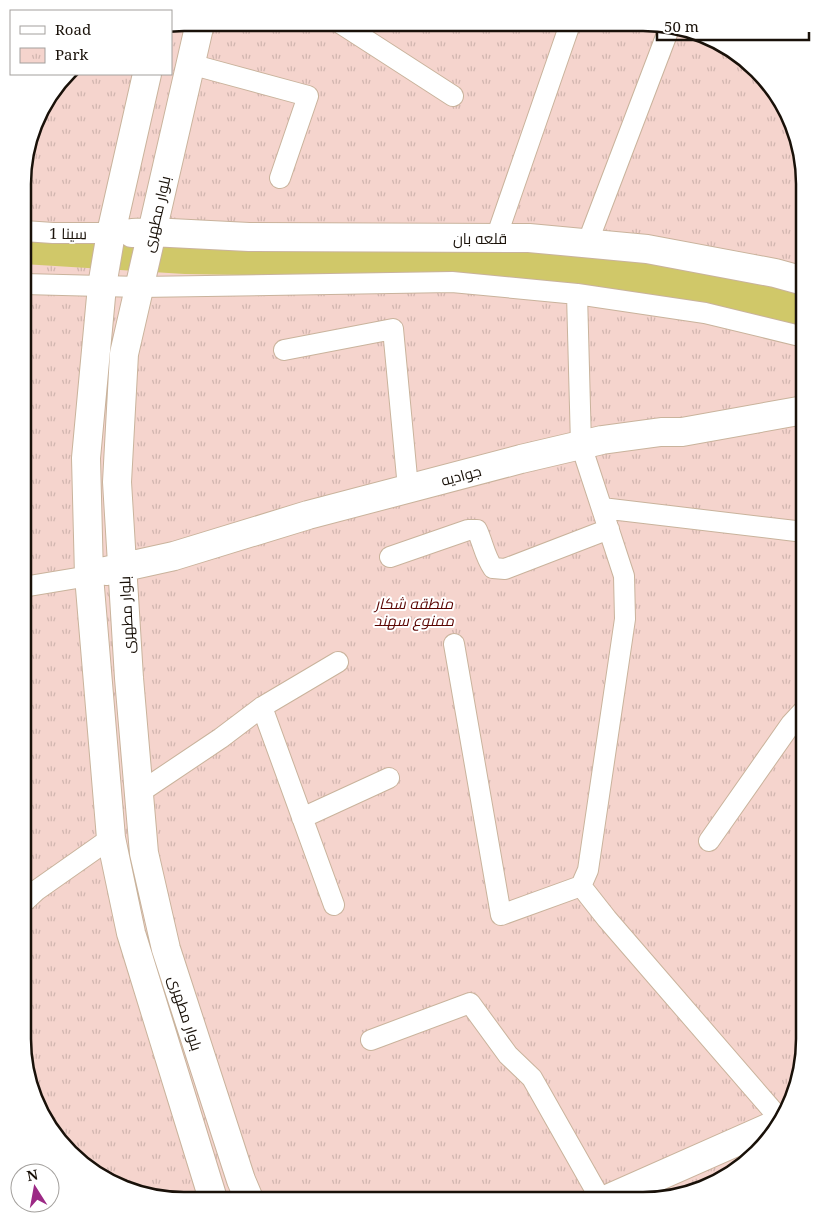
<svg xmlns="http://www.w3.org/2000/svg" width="827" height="1223" font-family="'Noto Serif',Cairo,serif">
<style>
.park{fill:url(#park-tufts)}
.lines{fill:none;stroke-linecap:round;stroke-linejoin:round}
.river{stroke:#d0c869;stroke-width:36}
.street-casing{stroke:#c9b39c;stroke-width:22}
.secondary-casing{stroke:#c9b39c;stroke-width:30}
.street{stroke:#fff;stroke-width:20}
.secondary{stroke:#fff;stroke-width:28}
.labels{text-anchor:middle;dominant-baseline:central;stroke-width:4;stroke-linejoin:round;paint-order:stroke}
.street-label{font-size:15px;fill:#191109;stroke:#fff}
.park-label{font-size:15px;font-style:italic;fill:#5a0400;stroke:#fff}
.rim{fill:none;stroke:#191109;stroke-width:2.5}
</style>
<defs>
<pattern id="park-tufts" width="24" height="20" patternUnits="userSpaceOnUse" patternTransform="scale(1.25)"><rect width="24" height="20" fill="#f5d4cd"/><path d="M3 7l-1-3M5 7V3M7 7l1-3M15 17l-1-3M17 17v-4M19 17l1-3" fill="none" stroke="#d1b5af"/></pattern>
</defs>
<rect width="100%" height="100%" fill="#fdf8f3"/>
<path class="park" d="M184,23L664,24L741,56L792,122L804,184V1050L777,1129L749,1161L705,1188L643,1200L163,1199L86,1167L35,1101L23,1039L24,163L44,104L68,74H171V25Z"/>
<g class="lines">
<path class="river" d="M24,246L186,256L424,260L584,267L726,291L804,308"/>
<defs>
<path id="street" d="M340,23L453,96
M190,64L308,96L280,178
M24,231L53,233H111
M496,238L570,24
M587,244L670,26
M24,284L140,287L452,282L577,294L705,313L804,337
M577,294L581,445L624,576L625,619L588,870L581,886L607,919L780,1119
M284,350L393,329L408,488
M602,508L804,532
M390,557L468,530H477C483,543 485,557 493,568L505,569L609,529
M23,587L89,576
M454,644L501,915L581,886
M262,707L334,905
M139,793L221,738L262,707L338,662
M302,818L389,778
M709,841L791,724L804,710
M23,903L37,890L111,838
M371,1040L470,1003L508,1055L532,1078L601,1200"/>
<path id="secondary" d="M200,23L124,354L117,482L129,678L144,853L166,949L241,1180L249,1199
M147,74L111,233L102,286L86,458L89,576L111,838L131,933L213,1199
M132,233L151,232L249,237L529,238L647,249L775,273L804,281
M106,571L174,556L308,515L521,459L602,440L661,432H682L804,410
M605,1200L779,1123"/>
</defs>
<use href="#street" class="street-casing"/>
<use href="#secondary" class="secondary-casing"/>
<use href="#street" class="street"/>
<use href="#secondary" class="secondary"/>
</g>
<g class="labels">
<g class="street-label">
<text transform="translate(156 214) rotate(-77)">بلوار مطهری</text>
<text transform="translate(68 233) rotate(1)">سینا 1</text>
<text x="480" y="238">قلعه بان</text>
<text transform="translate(461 475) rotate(-15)">جوادیه</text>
<text transform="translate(126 615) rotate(-93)">بلوار مطهری</text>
<text transform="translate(186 1013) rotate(72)">بلوار مطهری</text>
</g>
<g class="park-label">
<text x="414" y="603">منطقه شکار<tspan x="414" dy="17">ممنوع سهند</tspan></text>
</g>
</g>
<path d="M0 0H827V1223H0ZM184 31H643A153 153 0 0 1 796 184V1039A153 153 0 0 1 643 1192H184A153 153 0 0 1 31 1039V184A153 153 0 0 1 184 31Z" fill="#fff" fill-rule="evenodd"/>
<path class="rim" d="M184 31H643A153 153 0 0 1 796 184V1039A153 153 0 0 1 643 1192H184A153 153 0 0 1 31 1039V184A153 153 0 0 1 184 31Z"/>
<rect x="10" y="10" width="162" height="65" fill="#ffffff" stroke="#a3a09d"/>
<rect x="20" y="26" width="25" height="8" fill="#ffffff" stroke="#a3a09d"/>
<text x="55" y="35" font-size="15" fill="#191109">Road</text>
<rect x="20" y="48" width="25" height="15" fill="url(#park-tufts)" stroke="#a3a09d"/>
<text x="55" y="60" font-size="15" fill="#191109">Park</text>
<g transform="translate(35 1188) rotate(349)"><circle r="24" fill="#ffffff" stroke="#a3a09d"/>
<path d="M0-4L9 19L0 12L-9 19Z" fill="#9c2985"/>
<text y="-8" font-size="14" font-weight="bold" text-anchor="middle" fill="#191109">N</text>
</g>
<path d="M657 32v8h152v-8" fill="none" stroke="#191109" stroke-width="2.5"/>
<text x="664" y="32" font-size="15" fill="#191109" stroke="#ffffff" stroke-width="4" paint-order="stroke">50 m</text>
</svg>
